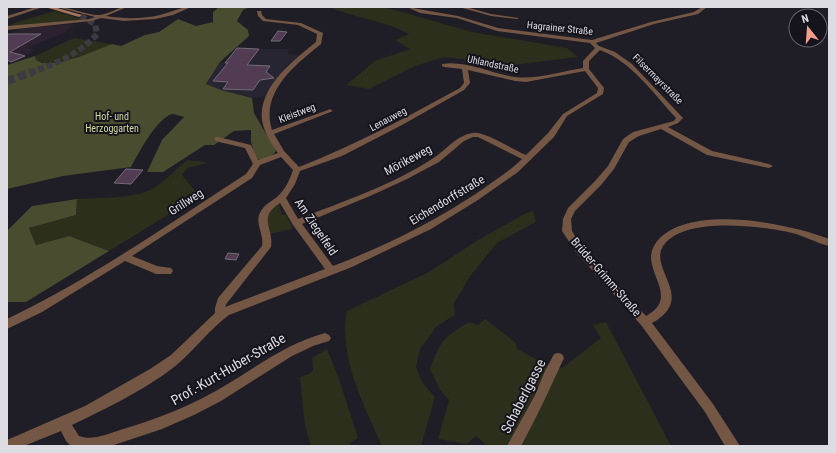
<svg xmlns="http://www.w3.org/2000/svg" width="836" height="453" font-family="'Roboto Condensed',sans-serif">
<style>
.built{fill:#282533}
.education{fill:#2b212f}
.green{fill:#2c2f1b}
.forest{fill:#494c2e}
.building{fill:#513c53;stroke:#746c75}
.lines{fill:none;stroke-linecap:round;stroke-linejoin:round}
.secondary-tunnel-far1{stroke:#3c3a42;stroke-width:6;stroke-dasharray:6 3;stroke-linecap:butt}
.secondary-tunnel{stroke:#3c3a42;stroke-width:8;stroke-dasharray:8 4;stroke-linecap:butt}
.street{fill:#745645;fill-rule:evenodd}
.secondary{fill:#a57559;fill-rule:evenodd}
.labels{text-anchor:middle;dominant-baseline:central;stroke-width:4;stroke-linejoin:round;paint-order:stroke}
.far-street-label{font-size:10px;fill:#dddce2;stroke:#15141c}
.far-park-label{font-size:10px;fill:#d4dba1;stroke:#15141c}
.street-label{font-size:12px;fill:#dddce2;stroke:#15141c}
.near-street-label{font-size:14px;fill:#dddce2;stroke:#15141c}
</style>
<rect width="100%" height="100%" fill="#1f1d26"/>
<path class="built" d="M259,49H289L287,54L300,55L286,66L265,97L252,98L221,90L206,84L220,62L248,64Z"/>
<path class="education" d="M75,24L62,34L27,48L35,50L25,56L7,62V35L21,29L35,27Z"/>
<path class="green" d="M329,7H384L472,32L567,48L578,57L513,65L444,57L415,66L369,89L346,85L375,61L410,49L395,40L409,34C383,20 355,18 329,7Z
M55,11L85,20L10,27L14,23Z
M74,38L112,44C93,52 55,72 36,60L35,56Z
M187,160L206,162L204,164L187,168L182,175L199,196L109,251L69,236L36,245L29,228L76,215L77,199C101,197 132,200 154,188C165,181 177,168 187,160Z
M279,203L282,215L286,214L293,229L268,234L267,212Z
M533,211L536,222L497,243L471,275L454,303L455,315L437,326L420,349L416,367L422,382L435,397L421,446H382C364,405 338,357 347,311L429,272L478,240L526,213Z
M485,319L516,343L517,349L549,366L508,446H487L476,436L467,444L438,439L449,400L440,390L430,369C440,342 443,337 469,322L478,325Z
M606,322L671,446H525L519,443L555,369L562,368L601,338L593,325Z
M327,349L339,379L358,438L351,442L349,446H311L305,426L300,377L309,374L313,370L312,358Z"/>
<path class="forest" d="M219,7H250L243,10L237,21L248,30L249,36L220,62L206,84L221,90L252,98L254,113L276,151C272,157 264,160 256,159L251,142V130L234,131L214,145H205L163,172H147L162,140L184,117C180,116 175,114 172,114C157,118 138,154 131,167L63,176L7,189V65L35,56L36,60L42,63H58L79,57L112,44L121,46L145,35L159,32L178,19L196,26L213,22V12Z
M77,199L76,215L29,228L36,245L69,236L109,251L26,302H7V231L32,206Z"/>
<path class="building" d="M278,31L287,32L280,41H271Z
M9,34H41L10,52L25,56L11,62L7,60V35Z
M237,48L259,49L247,65L270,66L266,72L274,78L260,80L253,90L223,89L228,82L213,81L228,63H225Z
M126,169L143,170L131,184L114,183Z
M228,253L239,254L236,260L225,259Z"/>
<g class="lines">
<path class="secondary-tunnel-far1" d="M30,73C54,64 80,54 97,34L95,24L79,15"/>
<path class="secondary-tunnel" d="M7,81L33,72"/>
<path class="street" d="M36,7H43L7,19V16Z
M57,7C70,7 89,16 100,15C110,14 117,7 127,7L106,16C124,19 143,19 160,15C171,12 181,7 191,7L173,15L155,19L124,21L101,18L91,21L7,30V26L90,19L95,17Z
M407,7L458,16L498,28L592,40L651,22L694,12L702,7H707L698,14L654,24L596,43L599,46L615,52L632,64L683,118L678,123L668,127L712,151L769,164L773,166L769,168L707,155L661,129L639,136L629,142L614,169L601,185L575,211L571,219L572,231L582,248L646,316C682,297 640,270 654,246C680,201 790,223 829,239V246C816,243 805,236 792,233C762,226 680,215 662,248C651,271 696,299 652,323L713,404L740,446H725L705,412L641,325L576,252L562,231L563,219L568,208L595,181L608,166L623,139L633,132L674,121L676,118C653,93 632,62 600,50L589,61V69L604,88L603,94L567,116L554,137L518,172L478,200L431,229L352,267L229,315C210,329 197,347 180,362C151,387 107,408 72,425L79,436C92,441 108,434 120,430C157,419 193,405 226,385C259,365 288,343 325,333L329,335L331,338L329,341L313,346L292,356L221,401L194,415L162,429L111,446H71L66,441L61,431L24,446H7V440L85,406L150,369L171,355L215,313V308L218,298L262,246C264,235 256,225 259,215C263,204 272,202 279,195C286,188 290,179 293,170L281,157L260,165L252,178L132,256L157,266L171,268L173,271L171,274H156L125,261L42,312L7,329V319C89,280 169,224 246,174L253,164L245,148L215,141V137H218L251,145L258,160L278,153C271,144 264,132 262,120C258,87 294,60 316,42L317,34L298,25L263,21L258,16L257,11H261L262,15L266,19L301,23L323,33L321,44C295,65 260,92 272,130L328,110L330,109L333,111L274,134L284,151L299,167C355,145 407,117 460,88L464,83L462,69L444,67L442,66V64C466,60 492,74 515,77C535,80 563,71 583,68V61L595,48L590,43L497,31L457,18L420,13ZM468,70L515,81L526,82L585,71L598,88L597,93L563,114L548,133L526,155C514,150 484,131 473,133C457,135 447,149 435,157C395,184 342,202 298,219L286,198L295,184L300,171L342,156L402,125L464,90L470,83ZM473,137H478L522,159C510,171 496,179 483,189C436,221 385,246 333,266L302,224L370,196L405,180L439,162L464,141ZM280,203L293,225L325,269L225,307L227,303L271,247C274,227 257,218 280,203Z
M459,7H466L491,14L519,18L517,19L491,16Z
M558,353L562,354L564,358C550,388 537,417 521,446H507L535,395L545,371L554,354Z"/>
<path class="secondary" d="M45,7H54L82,15L79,17Z"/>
</g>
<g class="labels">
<g class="far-street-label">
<text transform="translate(560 28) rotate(6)">Hagrainer Straße</text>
<text transform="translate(493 64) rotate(12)">Uhlandstraße</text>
<text transform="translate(658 79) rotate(45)">Filsermayrstraße</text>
<text transform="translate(297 113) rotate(-21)">Kleistweg</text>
<text transform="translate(388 119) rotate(-28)">Lenauweg</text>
</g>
<g class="far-park-label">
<text x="112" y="116">Hof- und<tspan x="112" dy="12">Herzoggarten</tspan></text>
</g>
<g class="street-label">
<text transform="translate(408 160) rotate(-28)">Mörikeweg</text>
<text transform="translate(447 200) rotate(-31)">Eichendorffstraße</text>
<text transform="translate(186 202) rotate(-33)">Grillweg</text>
<text transform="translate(316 227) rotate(56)">Am Ziegelfeld</text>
<text transform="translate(606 277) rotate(49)">Brüder-Grimm-Straße</text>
</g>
<g class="near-street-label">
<text transform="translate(228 369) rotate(-30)">Prof.-Kurt-Huber-Straße</text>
<text transform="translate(523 396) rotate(-63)">Schaberlgasse</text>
</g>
</g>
<rect width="836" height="453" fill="none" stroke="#dddce2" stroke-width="16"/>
<g transform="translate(808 28) rotate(343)"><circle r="19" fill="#15141c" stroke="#65646b"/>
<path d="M0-3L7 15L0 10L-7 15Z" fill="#f49e8a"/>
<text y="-6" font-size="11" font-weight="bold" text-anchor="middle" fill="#dddce2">N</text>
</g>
</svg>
